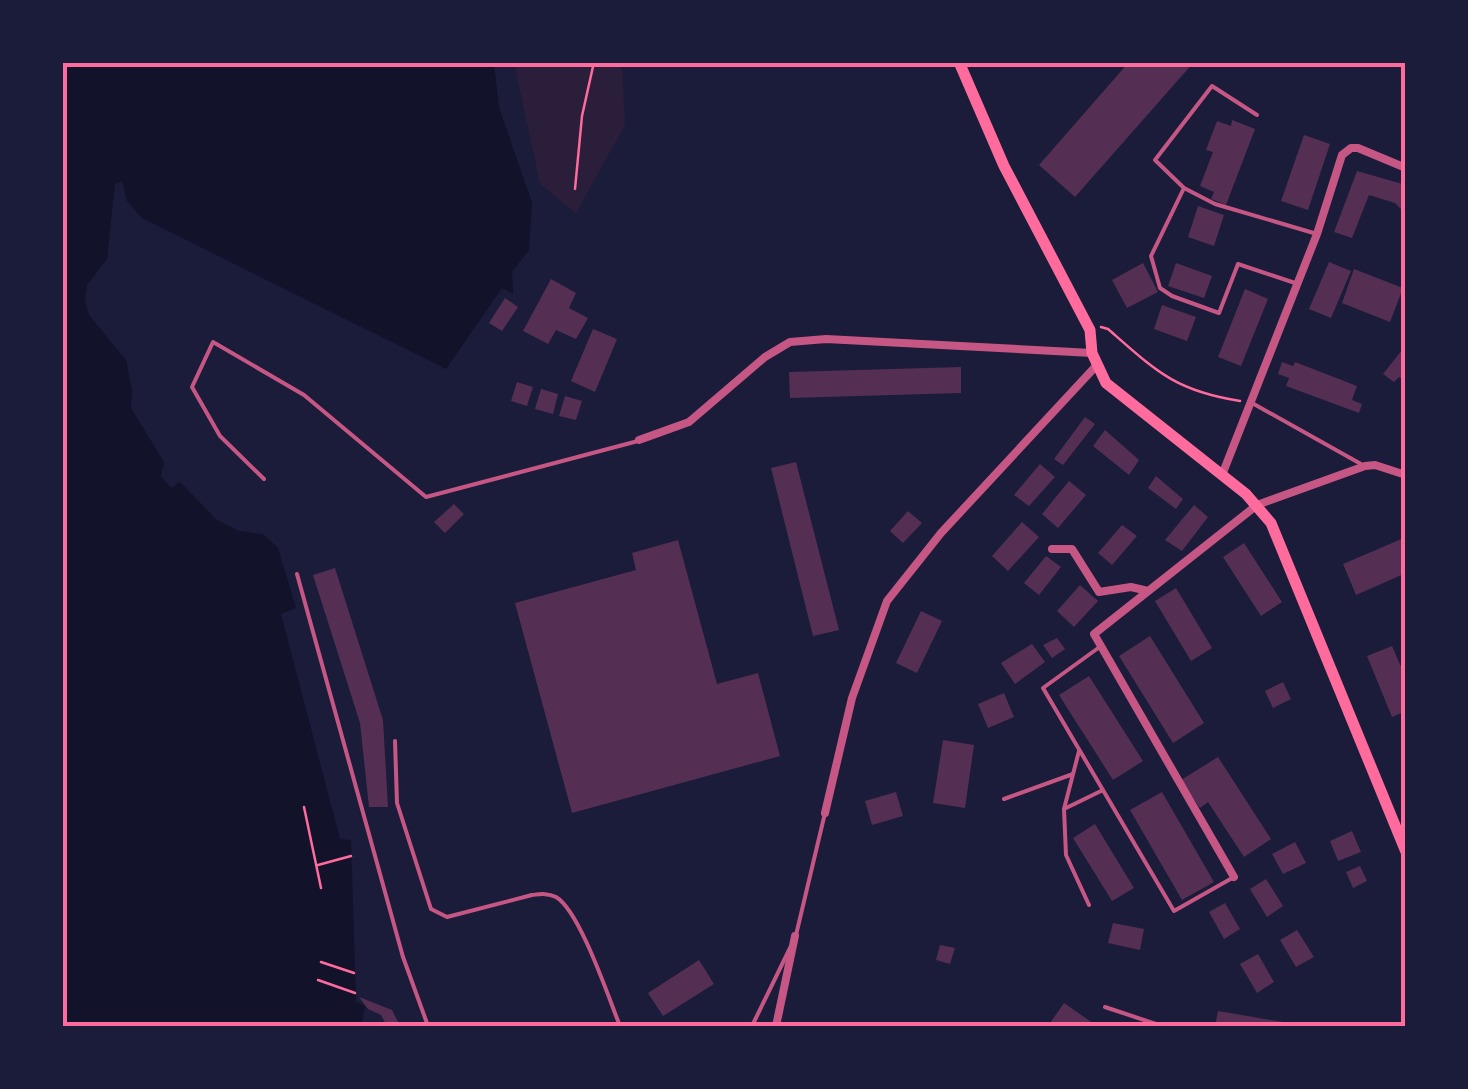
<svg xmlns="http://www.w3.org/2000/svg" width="1468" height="1089" font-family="'Fira Sans Condensed',sans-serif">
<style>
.green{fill:#2a1e3b}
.water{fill:#12122b}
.building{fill:#542f53}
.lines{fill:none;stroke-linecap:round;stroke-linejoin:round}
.path{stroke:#ff6b9d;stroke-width:2.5}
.service{stroke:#c65784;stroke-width:4}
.minor{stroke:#c65784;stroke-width:8}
.secondary{stroke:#ff6b9d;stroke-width:11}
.neatline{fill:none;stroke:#ff6b9d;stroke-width:4}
</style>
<rect width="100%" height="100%" fill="#1b1b3a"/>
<path class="green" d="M514,63H622L625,125L576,213L540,184Z"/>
<path class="water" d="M62,63H494L499,108L532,202L529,250L512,272L513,294L502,288L446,369L142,218L127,201L122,181L115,184L107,259L87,285L85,300L89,315L126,360L132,390L131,408L164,462L161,476L171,488L180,482L217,520L239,531L263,534L278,548L296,608L281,614L340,839L351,840L356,1002L365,1006L361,1026H63Z"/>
<path class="building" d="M1129,62H1194L1075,197L1039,165Z
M1232,120L1255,129L1226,205L1211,199L1214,192L1200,186L1213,152L1206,150L1217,121L1231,126Z
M1304,135L1330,144L1308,210L1281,201Z
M1357,171L1406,185V214L1395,203L1369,195L1352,238L1334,232Z
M1198,206L1224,215L1214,246L1188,237Z
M1329,262L1351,271L1331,318L1309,309Z
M1143,263L1158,292L1127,308L1112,280Z
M1176,263L1212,276L1204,298L1168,286Z
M1354,269L1403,288L1390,322L1342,303Z
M551,279L576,293L569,308L588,318L576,339L556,330L548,344L523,331Z
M1245,289L1268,299L1241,366L1218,357Z
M505,298L518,307L502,331L489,323Z
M1162,305L1196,317L1187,341L1154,329Z
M593,329L617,339L595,392L571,381Z
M1406,345V381L1399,377L1394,382L1383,374Z
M1282,362L1293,366L1295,362L1357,386L1352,400L1362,404L1359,413L1286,386L1289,378L1278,374Z
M961,367V393L790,398L789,372Z
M517,382L533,387L527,406L511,401Z
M541,389L558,394L553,414L535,409Z
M565,396L582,401L576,420L559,416Z
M1085,417L1095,424L1063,465L1054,459Z
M1105,430L1139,460L1129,475L1093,446Z
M796,462L839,630L813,636L771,468Z
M1040,464L1055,477L1029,506L1014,495Z
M1156,476L1183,499L1176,509L1148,488Z
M1069,481L1086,495L1058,528L1042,514Z
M454,504L464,514L445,533L434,522Z
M1194,505L1208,517L1182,551L1165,540Z
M908,511L922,523L903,543L890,531Z
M1022,522L1039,537L1008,571L992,556Z
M1122,525L1137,536L1112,565L1098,553Z
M1406,537V573L1356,595L1343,564Z
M678,540L717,684L758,673L780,756L572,813L515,603L636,570L632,553Z
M1244,543L1282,602L1261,616L1223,557Z
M1046,556L1061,567L1039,595L1024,583Z
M335,568L383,720L388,807H369L360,723L313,575Z
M1080,585L1098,601L1074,627L1057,611Z
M1176,588L1212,648L1191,661L1155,601Z
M921,611L942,621L917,673L896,663Z
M1150,636L1204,723L1173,743L1119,656Z
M1057,638L1065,649L1052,658L1043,645Z
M1032,644L1045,662L1015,684L1001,663Z
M1392,646L1406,678V711L1392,717L1367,656Z
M1089,676L1143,761L1113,780L1059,695Z
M1283,682L1291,699L1273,708L1265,691Z
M1004,693L1014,717L988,728L978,704Z
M943,740L974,745L965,808L933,803Z
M1218,757L1271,839L1244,857L1208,802L1200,808L1181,780Z
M896,792L903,816L872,825L865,801Z
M1162,792L1214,882L1182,900L1130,810Z
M1095,824L1134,888L1112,901L1073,838Z
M1352,831L1361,852L1338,861L1330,841Z
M1295,842L1306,863L1283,874L1272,854Z
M1360,866L1367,881L1353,888L1346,872Z
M1266,879L1283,906L1267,917L1250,889Z
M1225,903L1240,929L1224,939L1209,912Z
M1113,923L1144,929L1140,950L1108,943Z
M1297,930L1314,957L1296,967L1280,940Z
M940,945L955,948L950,964L936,960Z
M1258,954L1274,982L1257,993L1240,964Z
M699,960L714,984L663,1016L648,993Z
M359,997L392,1010L400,1026H387L381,1015L368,1009Z
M1064,1003L1097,1026H1048Z
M1218,1011L1289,1023V1026H1215Z"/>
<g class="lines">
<path class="path" d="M575,189L582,116L594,62
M1101,327L1108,329C1156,371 1175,391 1240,401
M304,807L321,888
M318,865L351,856
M321,962L354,973
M318,980L355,993"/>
<path class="service" d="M1257,115L1212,86L1155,160L1184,188L1215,204L1317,234
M1184,188L1151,256L1160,288L1172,296L1219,313L1238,264L1298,284
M1252,403L1361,464
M264,479L220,436L192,387L213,342L304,395L426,497L638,441
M297,574L403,957L428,1026
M1101,646L1043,688L1174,911L1234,877
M395,741L397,803L431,909L447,917L532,895C541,894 548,893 556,897C580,911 609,999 620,1026
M1004,799L1073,774
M1064,809L1079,751
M1089,905L1066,855L1064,809L1103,790
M796,935L825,813
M1105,1007L1162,1026
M752,1026L790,948"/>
<path class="minor" d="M639,440L689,422L765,357L790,342L826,339L1092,353
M1222,475L1317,234L1342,155L1351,148H1358L1406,168
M1052,549H1072L1099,592L1131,587L1148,591
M825,813L852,698L887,601L941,533L1096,366
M1234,877L1094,634L1257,505L1365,466L1375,465L1406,475
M776,1026L795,936"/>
<path class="secondary" d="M959,62L1004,166L1090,330L1092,353L1106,383L1246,494L1271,523L1406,852"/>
</g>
<rect width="1468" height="1089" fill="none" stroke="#1b1b3a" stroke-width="130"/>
<rect x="65" y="65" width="1338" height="959" class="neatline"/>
</svg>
